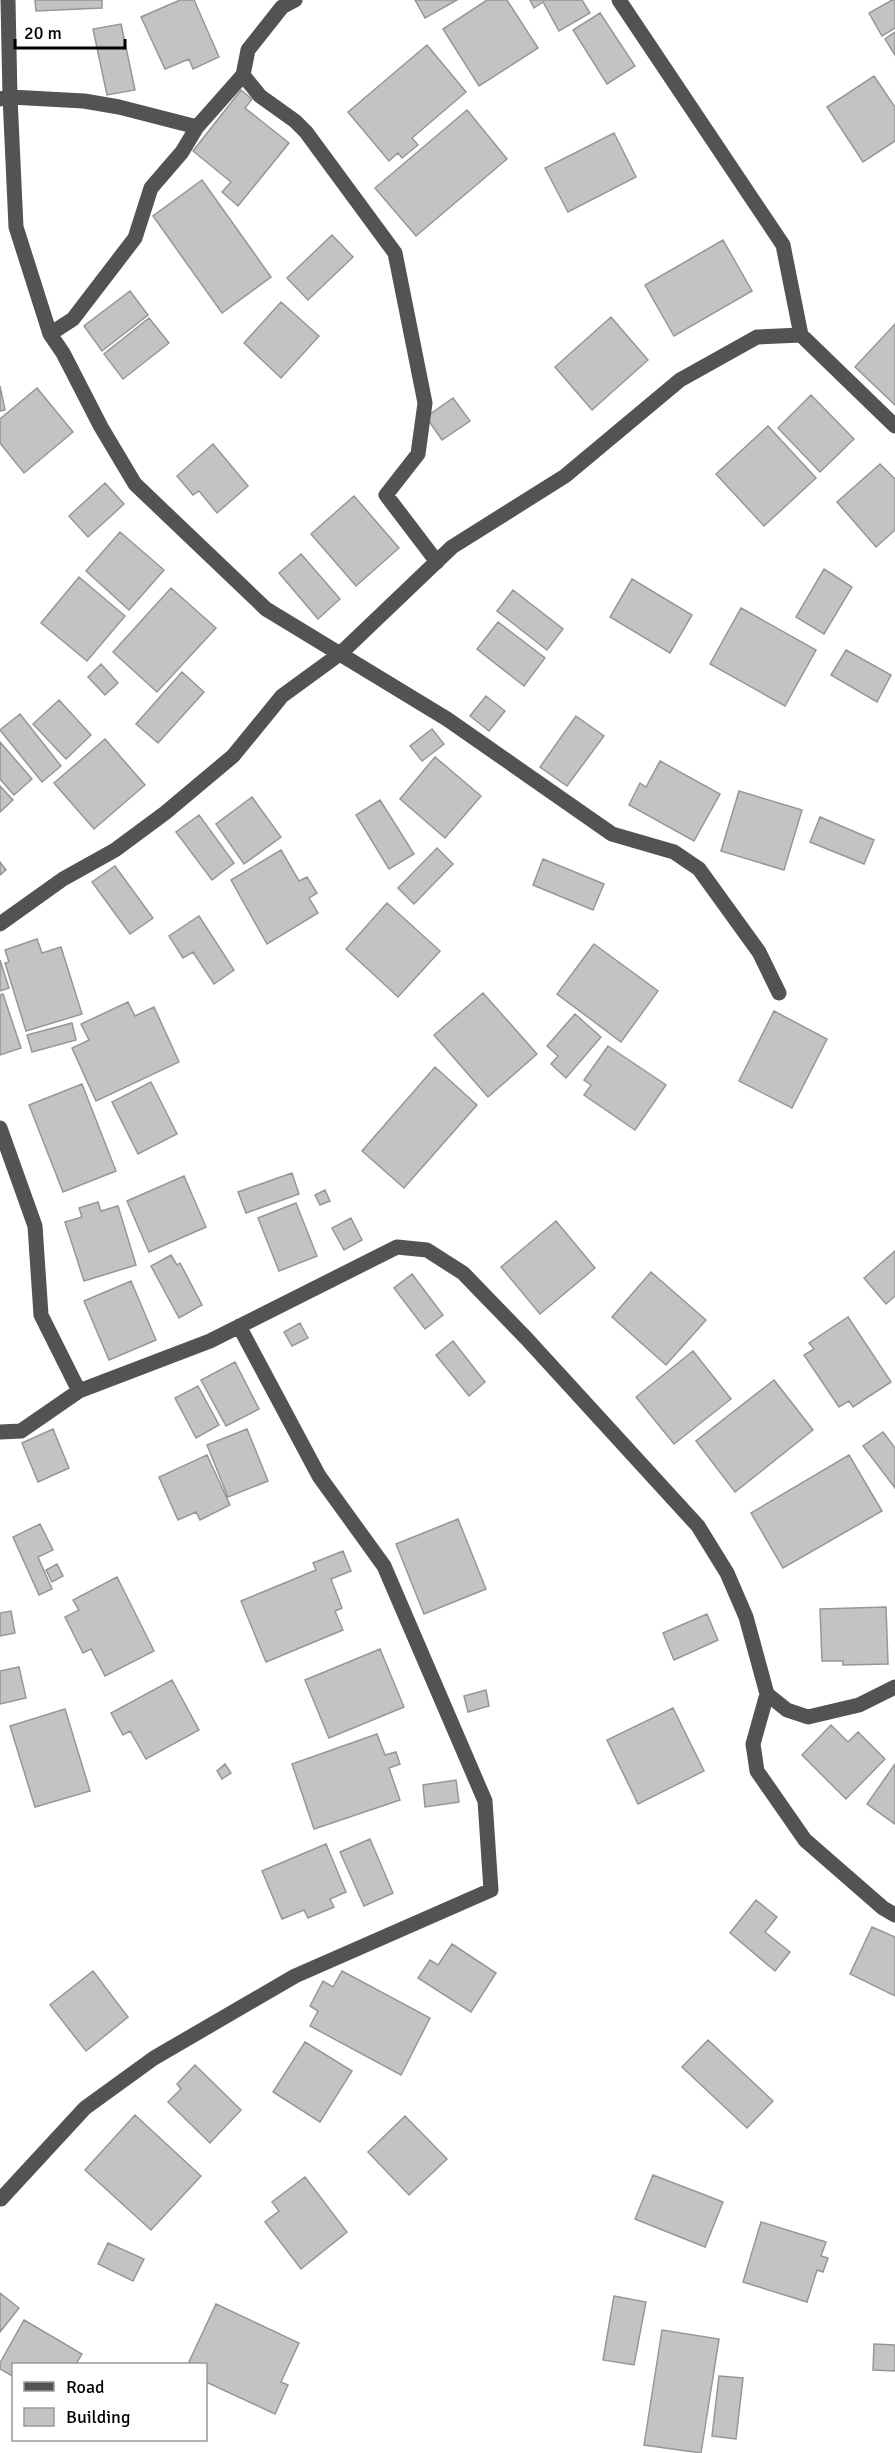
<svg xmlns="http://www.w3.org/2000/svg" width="895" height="2453" font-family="Signika,sans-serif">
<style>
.building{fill:#c3c3c3;stroke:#979797;stroke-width:1.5}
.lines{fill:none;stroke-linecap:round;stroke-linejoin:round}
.minor{stroke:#535353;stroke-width:15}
</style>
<rect width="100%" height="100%" fill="#fff"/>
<path class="building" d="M35,0H102V8L36,11Z
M180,0H194L219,57L193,69L189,59L165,69L141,17Z
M415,0H457L425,18Z
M487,0H507L538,48L479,86L443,29Z
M530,0H582L590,13L559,31L543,2L534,8Z
M892,0H895V28L882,36L869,13Z
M600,13L635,66L607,84L573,30Z
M121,24L135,90L107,95L93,29Z
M895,32V55L885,39Z
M427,45L466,92L412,138L418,145L402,158L398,153L389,161L348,112Z
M874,76L895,107V141L863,162L827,107Z
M241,90L252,99L245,108L289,143L238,206L222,192L231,182L193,151Z
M467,110L507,159L416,236L375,188Z
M614,133L636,177L568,212L545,168Z
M202,180L271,277L222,313L153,216Z
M332,235L353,257L308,300L287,278Z
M723,240L752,291L674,336L645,285Z
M130,291L148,315L102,351L84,326Z
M281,302L319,336L281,378L244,343Z
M611,317L648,360L592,410L555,367Z
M149,318L169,343L123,379L104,354Z
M895,324V405L855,367Z
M0,386L5,410L0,411Z
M37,388L73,432L24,473L0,443V419Z
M811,395L854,439L820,472L778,428Z
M453,398L470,421L442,440L426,417Z
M768,426L816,478L764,526L716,474Z
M213,444L248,486L217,513L199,491L193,495L177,476Z
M880,464L895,479V530L876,547L837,502Z
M105,483L124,504L88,537L69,516Z
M354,496L399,548L356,586L311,534Z
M120,532L164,570L129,610L86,571Z
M301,554L340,599L318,619L279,573Z
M824,569L852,587L824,634L796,617Z
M79,577L125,616L87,661L41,623Z
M632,579L692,615L670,653L610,617Z
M171,588L216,628L157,692L113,652Z
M513,590L563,629L547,650L497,611Z
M741,608L816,650L785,706L710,664Z
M498,622L545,658L524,686L477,649Z
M846,650L891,675L877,702L831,675Z
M101,664L118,683L105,695L88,677Z
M182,672L204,692L158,743L136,724Z
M486,696L505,711L489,731L470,716Z
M59,700L91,735L66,759L33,724Z
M20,714L61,766L42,782L0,730Z
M576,716L604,736L567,786L540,767Z
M432,729L444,744L422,761L410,746Z
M105,739L145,785L94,829L54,783Z
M0,742L32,779L14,795L0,779Z
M435,757L481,796L445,838L400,799Z
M660,761L720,794L694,841L629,805L640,783L646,787Z
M0,786L13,800L0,812Z
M739,791L802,810L784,870L721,851Z
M252,797L281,837L244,864L216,824Z
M380,800L414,854L389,869L356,815Z
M199,815L234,863L212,880L176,832Z
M820,817L874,840L864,864L810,842Z
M437,848L453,864L414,904L398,888Z
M281,850L299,881L307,877L317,893L309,898L318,913L267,944L231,880Z
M543,859L604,884L593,910L533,885Z
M0,862L6,870L0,875Z
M115,866L153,918L130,934L92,882Z
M387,903L440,951L398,997L346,949Z
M199,916L234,970L214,984L193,952L183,958L169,936Z
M37,939L42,953L61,947L82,1014L26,1031L5,963L9,962L5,950Z
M594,944L658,991L621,1042L557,994Z
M0,960L9,988L0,991Z
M483,993L537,1054L488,1097L434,1035Z
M3,994L21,1048L0,1055V995Z
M128,1002L135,1016L154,1007L179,1062L96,1101L72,1048L89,1040L81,1024Z
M774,1011L827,1039L792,1108L739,1081Z
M575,1014L601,1037L566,1078L551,1064L558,1056L547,1046Z
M72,1023L76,1040L32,1052L27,1035Z
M608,1046L666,1085L635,1130L584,1095L591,1085L584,1080Z
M435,1067L477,1105L404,1188L362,1151Z
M151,1082L177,1134L138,1154L112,1102Z
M82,1084L116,1171L63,1192L29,1105Z
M292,1173L299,1194L246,1213L238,1192Z
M184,1176L206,1227L149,1252L127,1201Z
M325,1190L330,1201L320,1205L315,1195Z
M98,1202L101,1211L118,1206L136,1265L84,1281L65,1222L82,1217L79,1208Z
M296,1203L317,1256L279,1271L258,1218Z
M351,1218L362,1240L344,1250L332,1228Z
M556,1221L595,1268L540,1314L501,1267Z
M895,1251V1296L886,1304L864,1278Z
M171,1255L177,1265L180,1263L202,1305L179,1318L151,1266Z
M651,1272L706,1320L666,1365L612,1317Z
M412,1274L443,1315L425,1329L394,1288Z
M131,1281L156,1340L109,1360L84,1301Z
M848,1317L891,1382L853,1407L849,1401L839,1407L804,1355L814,1349L809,1343Z
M300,1323L308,1338L292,1346L284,1332Z
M453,1341L485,1382L469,1396L436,1355Z
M693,1351L731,1399L674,1444L636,1397Z
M235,1362L259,1409L226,1426L201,1380Z
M774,1380L813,1430L735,1492L696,1441Z
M198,1386L219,1425L196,1438L175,1398Z
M53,1429L69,1468L38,1482L22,1443Z
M247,1429L268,1481L228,1497L207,1445Z
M883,1432L895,1448V1488L863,1446Z
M207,1455L230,1505L200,1520L196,1512L178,1520L159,1477Z
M849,1455L882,1511L783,1568L751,1513Z
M458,1519L486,1589L424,1614L396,1544Z
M40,1524L53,1550L38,1557L52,1589L39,1595L13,1537Z
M343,1551L351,1571L331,1579L342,1608L335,1611L343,1630L266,1662L241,1601L316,1570L313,1563Z
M57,1564L63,1576L52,1582L46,1570Z
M117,1577L154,1651L105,1676L91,1649L83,1653L65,1617L79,1610L73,1600Z
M886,1607L888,1664L843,1665V1661H822L820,1609Z
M11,1611L15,1633L0,1636V1613Z
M707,1614L718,1640L674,1660L663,1633Z
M380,1649L404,1707L329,1738L305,1680Z
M19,1667L26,1698L0,1704V1671Z
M172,1680L199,1730L146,1759L130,1731L123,1735L111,1713Z
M486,1690L489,1706L468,1712L464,1696Z
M673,1708L704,1771L638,1804L607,1740Z
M65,1709L90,1791L35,1807L10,1726Z
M831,1725L848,1742L858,1732L885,1759L846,1799L802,1755Z
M377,1734L385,1755L396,1752L400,1764L389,1768L400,1800L314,1829L292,1764Z
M225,1764L231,1773L222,1779L217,1771Z
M895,1764V1824L867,1804Z
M456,1780L459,1802L425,1807L423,1785Z
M370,1839L393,1893L364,1906L340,1852Z
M326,1844L346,1892L330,1899L334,1907L308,1918L304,1910L282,1919L262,1871Z
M756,1900L777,1917L765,1932L790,1952L775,1971L730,1933Z
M872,1927L895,1937V1996L850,1974Z
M452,1944L496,1973L471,2012L418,1978L430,1960L438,1965Z
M93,1971L128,2017L86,2051L50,2005Z
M342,1971L430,2018L401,2075L310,2026L318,2011L310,2006L323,1981L333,1987Z
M708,2040L773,2101L747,2128L682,2067Z
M305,2042L352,2071L320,2122L273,2092Z
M195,2065L241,2110L210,2143L168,2102L181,2089L177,2084Z
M135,2115L201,2176L151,2230L85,2170Z
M405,2116L447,2159L409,2195L368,2152Z
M653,2175L723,2202L705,2247L635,2219Z
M305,2177L347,2232L301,2269L265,2222L279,2211L272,2202Z
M761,2222L826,2242L821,2256L828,2258L823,2272L817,2270L807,2302L743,2282Z
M108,2243L144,2259L133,2281L98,2264Z
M0,2293L19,2308L0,2332Z
M614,2296L646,2302L634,2365L603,2360Z
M216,2304L299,2343L281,2382L288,2385L275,2414L206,2382V2364H188Z
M24,2320L82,2354L76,2364H14V2377L0,2369V2363Z
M662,2330L719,2339L701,2453L644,2445Z
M874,2344L895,2345V2371L873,2370Z
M719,2376L743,2378L736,2439L712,2436Z"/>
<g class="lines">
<path class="minor" d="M8,0L10,97L84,101L119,107L197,127
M295,0L282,7L248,50L243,75L197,127L182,152L151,188L135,238L73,319L50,334L63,353L101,427L135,484L266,609L447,719L612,834L674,852L699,869L759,952L779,993
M619,0L783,245L801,335L895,426
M243,75L260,96L295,121L306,132L395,253L425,403L418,454L386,495L437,562
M0,99L10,97L16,227L50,334
M0,924L63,879L115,850L165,813L233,756L282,696L341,653L452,547L565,476L680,380L757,337L801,335
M0,1128L35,1226L41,1315L79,1391
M0,1432L21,1431L79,1391L210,1341L397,1247L427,1250L463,1273L526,1338L698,1526L727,1573L746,1617L767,1694L787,1710L808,1717L859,1705L895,1687
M767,1694L753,1744L757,1771L805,1840L883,1908L895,1915
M0,2197L1,2199L85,2108L154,2058L295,1976L491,1890L485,1801L384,1566L319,1476L239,1326"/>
</g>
<rect x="12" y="2363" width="195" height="78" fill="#ffffff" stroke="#999999" stroke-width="1.5"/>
<rect x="24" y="2382" width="30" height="9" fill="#535353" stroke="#999999" stroke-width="1.5"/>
<text x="66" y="2393" font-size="18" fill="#000000">Road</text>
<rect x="24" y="2408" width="30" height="18" fill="#c3c3c3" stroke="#999999" stroke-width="1.5"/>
<text x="66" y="2423" font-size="18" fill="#000000">Building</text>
<path d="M15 39v9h110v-9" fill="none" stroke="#000000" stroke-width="3"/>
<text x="24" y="39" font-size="18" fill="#000000" stroke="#ffffff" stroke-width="4.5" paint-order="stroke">20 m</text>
</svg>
